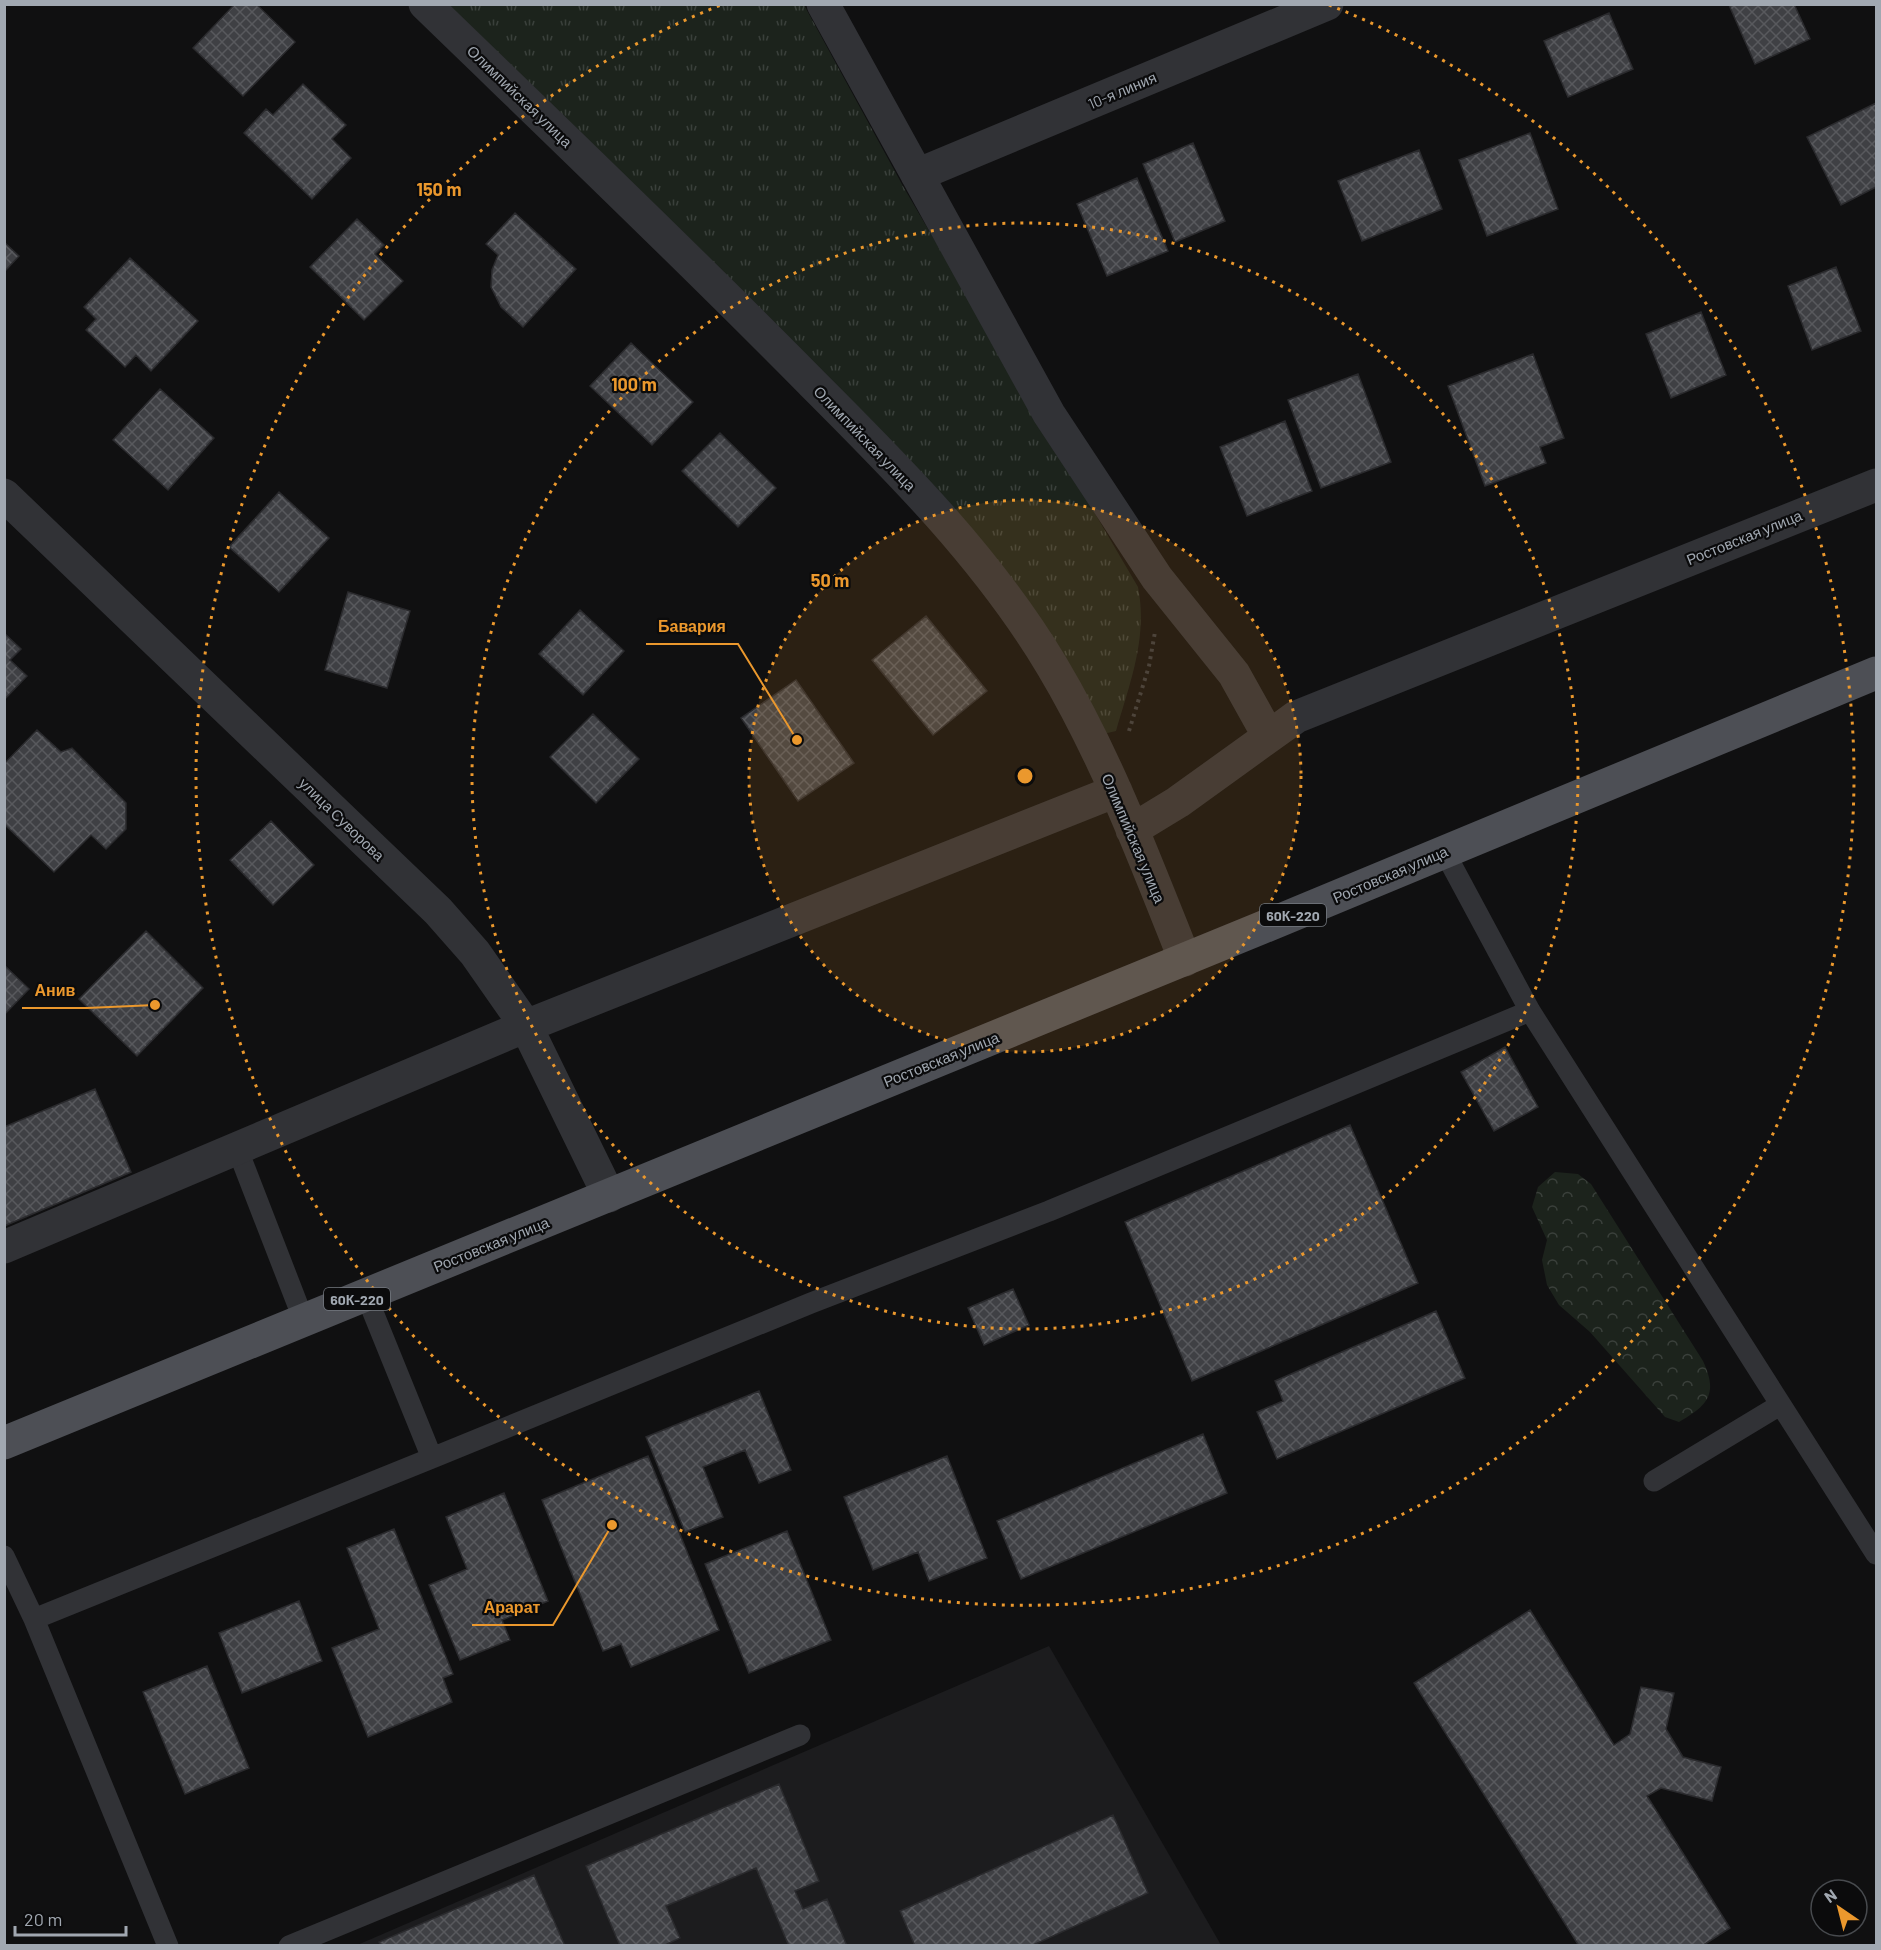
<svg xmlns="http://www.w3.org/2000/svg" width="1881" height="1950" font-family="Barlow,sans-serif">
<style>
.built{fill:#1c1c1e}
.grass{fill:url(#grass-tufts)}
.forest{fill:url(#forest-crowns)}
.building{fill:url(#building-cross-hatch);stroke:#2a2a2d;stroke-width:1.5}
.lines{fill:none;stroke-linecap:round;stroke-linejoin:round}
.path{stroke:#37393d;stroke-width:4;stroke-dasharray:3 4.5;stroke-linecap:butt}
.lane{stroke:#313236;stroke-width:21}
.street{stroke:#313236;stroke-width:33}
.primary{stroke:#4d4f55;stroke-width:33}
.ring{fill:none;stroke:#eb982d;stroke-width:3;stroke-dasharray:3 6}
.labels{text-anchor:middle;dominant-baseline:central;stroke-width:4.5;stroke-linejoin:round;paint-order:stroke}
.shield{fill:#0b0b0c;stroke:#747980;stroke-width:1.5}
.shield-label{font-size:14px;font-weight:bold;fill:#a1a8b1}
.street-label{font-size:15px;fill:#a1a8b1;stroke:#0b0b0c}
.centre{fill:#eb982d;stroke:#0b0b0c;stroke-width:3}
.ring-label{font-size:18px;text-anchor:middle;font-weight:bold;fill:#eb982d;stroke:#0b0b0c;stroke-width:4.5;stroke-linejoin:round;paint-order:stroke}
.leader{fill:none;stroke:#eb982d;stroke-width:2}
.callout-dot{fill:#eb982d;stroke:#0b0b0c;stroke-width:2}
.callout-label{font-size:16px;text-anchor:middle;font-weight:bold;fill:#eb982d;stroke:#0b0b0c;stroke-width:4.5;stroke-linejoin:round;paint-order:stroke}
</style>
<defs>
<pattern id="grass-tufts" width="24" height="20" patternUnits="userSpaceOnUse" patternTransform="scale(1.5)"><rect width="24" height="20" fill="#1c231c"/><path d="M3 7l-1-3M5 7V3M7 7l1-3M15 17l-1-3M17 17v-4M19 17l1-3" fill="none" stroke="#3a403b"/></pattern>
<pattern id="forest-crowns" width="20" height="18" patternUnits="userSpaceOnUse" patternTransform="scale(1.5)"><rect width="20" height="18" fill="#1c231c"/><path d="M2 6a3 3 0 1 1 6 0M12 15a3 3 0 1 1 6 0" fill="none" stroke="#3a403b"/></pattern>
<pattern id="building-cross-hatch" width="8" height="8" patternUnits="userSpaceOnUse" patternTransform="scale(1.5)"><rect width="8" height="8" fill="#3f4044"/><path d="M0 0l8 8M0 8l8-8" fill="none" stroke="#58595d"/></pattern>
</defs>
<rect width="100%" height="100%" fill="#101011"/>
<path class="built" d="M1049,1646L1221,1945L355,1946Z"/>
<path class="grass" d="M447,5H804L904,188L1138,587C1148,637 1130,683 1116,731L1103,734L1065,671Z"/>
<path class="forest" d="M1555,1172L1578,1174L1591,1184L1703,1361C1718,1393 1709,1405 1679,1422L1665,1417L1590,1332L1559,1305L1547,1285L1542,1260L1547,1240L1532,1207L1538,1187Z"/>
<path class="building" d="M235,4H256L295,42L243,96L193,48Z
M1794,4L1810,39L1755,64L1729,5Z
M1609,13L1633,69L1568,97L1544,41Z
M303,84L346,125L332,139L351,158L312,199L244,133L266,109L273,115Z
M1876,103V187L1841,205L1807,137Z
M1530,133L1558,209L1487,236L1459,160Z
M1193,143L1225,221L1175,242L1143,164Z
M1419,150L1442,209L1362,241L1338,181Z
M1137,178L1168,251L1107,276L1077,204Z
M515,213L576,269L523,327L501,307L491,287L492,270L498,255L486,244Z
M357,219L384,245L375,254L403,281L364,320L310,267Z
M4,242L19,256L4,272Z
M130,258L198,321L151,371L136,355L125,367L86,330L96,319L84,307Z
M1836,267L1861,331L1812,350L1788,286Z
M1701,312L1726,375L1671,398L1646,334Z
M631,343L693,402L652,445L590,386Z
M1533,354L1564,438L1540,447L1546,463L1485,486L1448,386Z
M1358,374L1391,462L1321,488L1288,400Z
M160,389L214,438L168,490L113,440Z
M1285,421L1312,491L1247,516L1220,447Z
M720,433L776,488L738,527L682,471Z
M279,492L329,538L279,592L229,547Z
M348,592L410,611L387,688L325,670Z
M580,610L624,651L583,695L539,654Z
M926,616L987,691L933,735L872,660Z
M4,633L21,649L10,660L27,676L4,700Z
M796,680L854,763L798,801L741,718Z
M593,714L639,759L596,803L550,757Z
M37,730L61,752L72,748L126,803V829L106,849L91,835L54,872L4,824V764Z
M271,821L314,865L273,905L230,860Z
M146,931L203,988L137,1056L79,999Z
M4,965L29,989L4,1015Z
M1505,1047L1538,1107L1494,1131L1461,1072Z
M95,1089L131,1172L4,1226V1127Z
M1350,1125L1418,1283L1192,1381L1125,1222Z
M1013,1289L1029,1325L984,1345L968,1308Z
M1436,1311L1465,1378L1277,1459L1257,1412L1283,1401L1275,1381Z
M759,1391L791,1470L759,1483L745,1450L703,1467L723,1517L685,1532L646,1437Z
M1203,1434L1227,1493L1021,1579L997,1521Z
M648,1456L719,1630L631,1667L621,1644L603,1651L542,1500Z
M947,1456L987,1558L929,1581L918,1552L873,1570L844,1497Z
M504,1493L548,1601L502,1620L510,1640L460,1660L429,1585L467,1569L446,1517Z
M394,1529L453,1674L443,1678L452,1702L368,1737L332,1648L379,1629L347,1548Z
M787,1531L831,1640L749,1673L705,1564Z
M299,1601L322,1661L242,1693L219,1633Z
M1530,1610L1614,1745L1630,1734L1641,1687L1674,1693L1666,1729L1683,1757L1721,1767L1712,1801L1661,1788L1647,1796L1730,1928L1702,1946H1579L1414,1683Z
M207,1666L249,1768L185,1794L143,1692Z
M779,1784L819,1881L795,1891L803,1909L827,1899L847,1946H784L788,1944L756,1868L666,1906L680,1938L663,1946H620L586,1866Z
M1113,1815L1148,1893L1031,1946H915L900,1911Z
M534,1875L565,1946H381L379,1942Z"/>
<g class="lines">
<path class="path" d="M1129,731L1149,666L1155,632"/>
<path class="lane" d="M1444,851L1530,1011L1876,1554
M237,1148L304,1321
M432,1458L811,1303L1049,1211L1530,1011
M1654,1481L1780,1405
M4,1556L34,1619L168,1946
M34,1619L432,1458L366,1295
M289,1946L800,1735"/>
<path class="street" d="M425,4C553,128 682,251 807,378C896,467 987,557 1052,666C1107,758 1145,860 1185,960
M823,4L1049,414L1157,578L1234,674L1268,735
M917,175L1327,4
M4,495L438,911L475,953L526,1026L609,1196
M1132,830L1178,802L1296,717L1876,485
M4,1247L526,1026L1116,791"/>
<path class="primary" d="M4,1443L1261,928L1876,673"/>
</g>
<circle cx="1025" cy="776" r="276" fill="#eb982d" fill-opacity=".12"/>
<g class="ring">
<circle cx="1025" cy="776" r="276"/>
<circle cx="1025" cy="776" r="553"/>
<path d="M1329 5A829 829 0 1 1 721 5"/>
</g>
<g class="labels">
<g class="shield">
<rect x="1260" y="904" width="66" height="22" rx="4.5"/>
<rect x="324" y="1288" width="66" height="22" rx="4.5"/>
</g>
<g class="shield-label">
<text x="1293" y="915">60К-220</text>
<text x="357" y="1299">60К-220</text>
</g>
<g class="street-label">
<text transform="translate(1122 90) rotate(-23)">10-я линия</text>
<text transform="translate(520 96) rotate(44)">Олимпийская улица</text>
<text transform="translate(865 438) rotate(46)">Олимпийская улица</text>
<text transform="translate(1744 537) rotate(-22)">Ростовская улица</text>
<text transform="translate(342 819) rotate(44)">улица Суворова</text>
<text transform="translate(1134 838) rotate(67)">Олимпийская улица</text>
<text transform="translate(1390 874) rotate(-23)">Ростовская улица</text>
<text transform="translate(941 1059) rotate(-22)">Ростовская улица</text>
<text transform="translate(491 1244) rotate(-22)">Ростовская улица</text>
</g>
</g>
<circle cx="1025" cy="776" r="9" class="centre"/>
<g class="ring-label">
<text x="439" y="196">150 m</text>
<text x="634" y="391">100 m</text>
<text x="830" y="587">50 m</text>
</g>
<path class="leader" d="M797 740L738 644H646M155 1005L87 1008H22M612 1525L553 1625H472"/>
<g class="callout-dot">
<circle cx="797" cy="740" r="6"/>
<circle cx="155" cy="1005" r="6"/>
<circle cx="612" cy="1525" r="6"/>
</g>
<g class="callout-label">
<text x="692" y="632">Бавария</text>
<text x="55" y="996">Анив</text>
<text x="512" y="1613">Арарат</text>
</g>
<rect width="1881" height="1950" fill="none" stroke="#a1a8b1" stroke-width="12"/>
<g transform="translate(1839 1908) rotate(325)"><circle r="28" fill="#0b0b0c" stroke="#474a4e" stroke-width="1.5"/>
<path d="M0-4.5L10 22L0 15L-10 22Z" fill="#eb982d"/>
<text y="-9" font-size="16" font-weight="bold" text-anchor="middle" fill="#a1a8b1">N</text>
</g>
<path d="M15 1926v9h111v-9" fill="none" stroke="#a1a8b1" stroke-width="3"/>
<text x="24" y="1926" font-size="18" fill="#a1a8b1" stroke="#0b0b0c" stroke-width="4.5" paint-order="stroke">20 m</text>
</svg>
